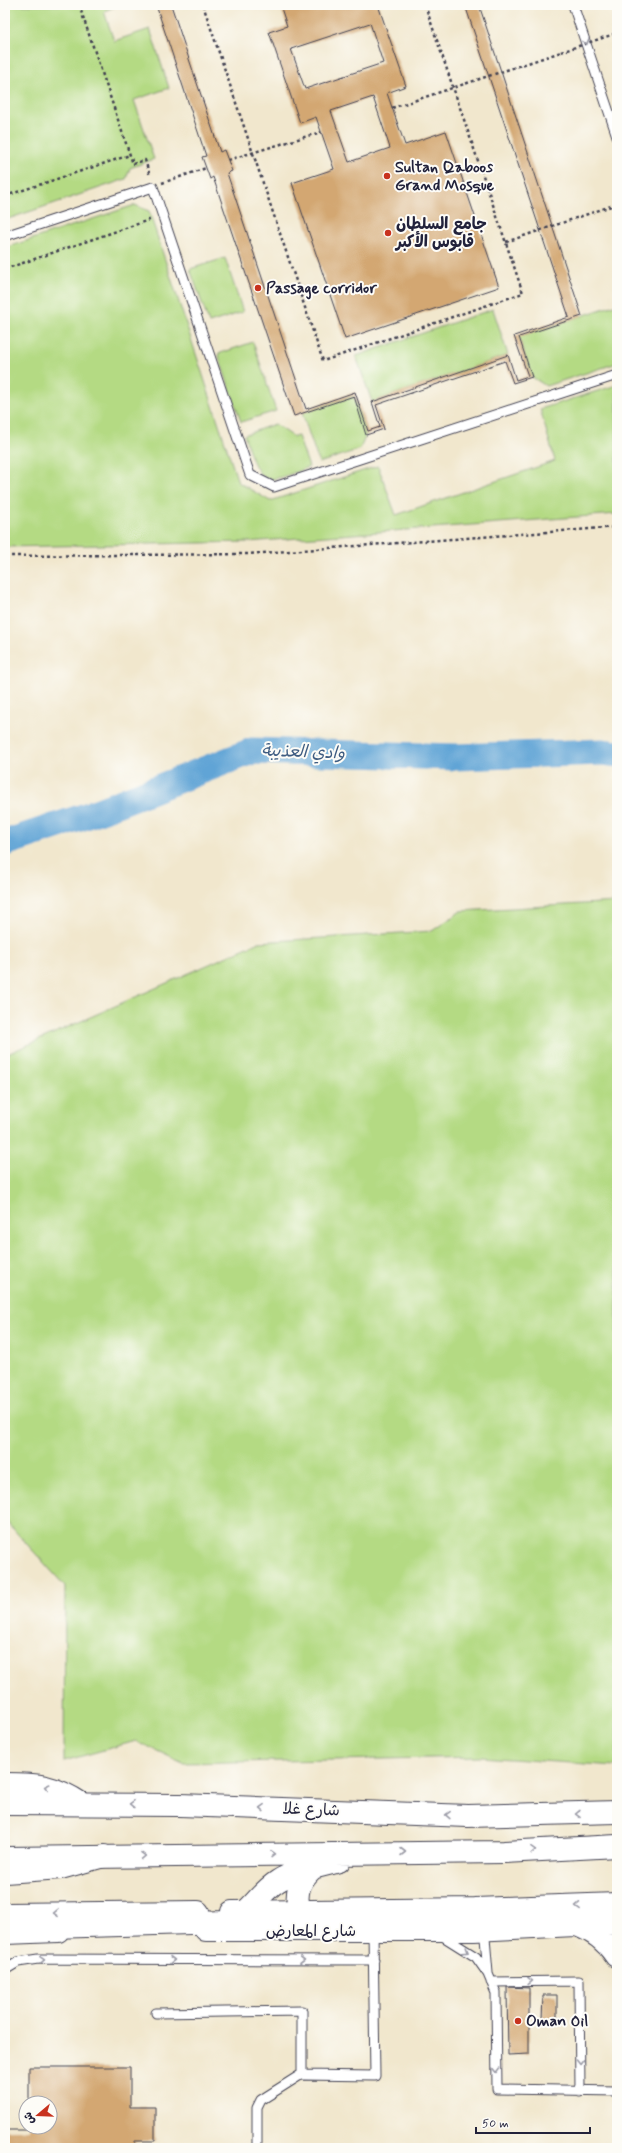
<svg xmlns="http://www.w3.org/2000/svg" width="622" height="2153" font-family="Mynerve,'Playpen Sans Arabic',sans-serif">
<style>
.green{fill:#b4da83;stroke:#6b7e5f}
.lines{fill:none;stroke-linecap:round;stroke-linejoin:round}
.river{stroke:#61a4d6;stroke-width:27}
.building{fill:#d3a772;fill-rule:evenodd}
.service-casing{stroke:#414051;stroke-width:11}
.secondary-casing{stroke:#414051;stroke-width:24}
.primary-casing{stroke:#414051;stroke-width:24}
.trunk-casing{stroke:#414051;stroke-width:24}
.path{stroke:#414051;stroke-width:2.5;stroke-dasharray:3 3;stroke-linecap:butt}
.service{stroke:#fff;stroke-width:9}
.secondary{stroke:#fff;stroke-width:22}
.primary{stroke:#fff;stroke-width:22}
.trunk{stroke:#fff;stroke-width:22}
.path-bridge{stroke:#414051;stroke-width:2.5;stroke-dasharray:3 3;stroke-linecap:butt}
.oneway{stroke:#9c9ca7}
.poi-dot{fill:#c8321e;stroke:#fdfcf7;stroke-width:1.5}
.labels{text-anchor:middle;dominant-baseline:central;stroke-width:4;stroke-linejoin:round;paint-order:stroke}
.poi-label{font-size:16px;font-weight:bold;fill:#22223b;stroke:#fdfcf7;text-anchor:start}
.street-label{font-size:16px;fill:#22223b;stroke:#fdfcf7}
.water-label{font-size:17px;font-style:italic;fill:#3e5c81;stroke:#fdfcf7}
</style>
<rect width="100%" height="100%" fill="#fdfcf7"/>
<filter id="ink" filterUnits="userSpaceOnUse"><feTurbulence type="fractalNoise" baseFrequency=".025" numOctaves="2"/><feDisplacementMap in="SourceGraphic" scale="8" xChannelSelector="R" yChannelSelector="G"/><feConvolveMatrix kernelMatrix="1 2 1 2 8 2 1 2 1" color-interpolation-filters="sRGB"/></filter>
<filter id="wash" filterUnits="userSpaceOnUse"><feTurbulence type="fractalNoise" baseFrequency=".012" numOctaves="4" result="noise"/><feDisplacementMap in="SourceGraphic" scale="16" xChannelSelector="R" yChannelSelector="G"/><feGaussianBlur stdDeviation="0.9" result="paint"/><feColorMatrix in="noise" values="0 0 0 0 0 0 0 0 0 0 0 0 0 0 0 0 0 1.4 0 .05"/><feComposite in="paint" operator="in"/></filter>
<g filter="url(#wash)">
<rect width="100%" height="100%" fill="#f1e7cd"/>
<path class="green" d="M5,5H119L104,11L114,41L150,29L169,88L134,100L154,159L130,168L126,179L5,220Z
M135,205L149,211L238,482L270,501L378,466L396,515L555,461L540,409L617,385V514L247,542L5,547V248Z
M225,258L243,312L209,323L190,269Z
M617,304V363L546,386L532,377L519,337Z
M493,309L508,355L372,402L356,356Z
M253,342L276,411L241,422L218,354Z
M354,396L366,435L360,449L319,463L302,413Z
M275,424L294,437L298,436L309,467C298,471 285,477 273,479C255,482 249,447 244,435Z
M617,902V1766L480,1757L183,1763L136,1741L64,1761L65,1586L5,1520V1055L259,942L432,931L461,911Z"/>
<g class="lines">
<path class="river" d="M5,843L86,816L252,751L456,757L603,752L617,754"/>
</g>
<g id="blocks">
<path class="building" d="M156,5H171L220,152L224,150L232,171L227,173L306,409L355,392L368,431L380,427L372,402L508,355L516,380L528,376L514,336L569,317L465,5H479L582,316L519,337L532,377L513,383L505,361L376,405L384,429L366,435L354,396L294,416L213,177L210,179L202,157L206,156Z
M280,5H378L406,86L387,93L405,145L446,131L499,287L345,339L292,183L334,169L316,117L300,123L269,32L287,26ZM370,23L383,63L305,89L291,49ZM373,97L390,148L349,162L331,111Z
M507,1987L529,1988V2054L508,2055Z
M543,1995H557V2020H542Z
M29,2067H130V2107H155V2141H135V2148H5V2130H29V2127H50V2103H29Z"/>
</g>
</g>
<g filter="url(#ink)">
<use href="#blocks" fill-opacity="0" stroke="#414051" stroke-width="1"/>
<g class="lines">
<defs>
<path id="service" d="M573,5L617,136
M5,236L153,187L250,475L274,487L617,375
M441,1935L476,1957L488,1974L496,1993L497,2089L617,2091
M5,1970L18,1962L38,1959L374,1960
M488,1973L485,1938L488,1930
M491,1982L579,1981L580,2091
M156,2013L302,2011V2075L375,2076L373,1931
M257,2148V2108L261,2100L302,2074"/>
<path id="secondary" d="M232,1912L475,1909L617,1904
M5,1914L198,1912
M576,1925C593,1931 606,1941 616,1956
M206,1930H474L617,1923
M5,1933L58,1931"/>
<path id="primary" d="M5,1804L180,1805L468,1816L617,1812
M5,1858L504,1852L617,1846
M313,1868C299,1881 295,1892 299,1910C324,1921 351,1915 373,1931
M38,1931L51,1927L226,1922C251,1915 257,1894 278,1881C295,1870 319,1867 339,1861"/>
<path id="trunk" d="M5,1784C38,1784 54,1785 82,1804
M5,1872L61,1868L104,1856"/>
</defs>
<use href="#service" class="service-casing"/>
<use href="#secondary" class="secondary-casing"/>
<use href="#primary" class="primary-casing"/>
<use href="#trunk" class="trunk-casing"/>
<path class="path" d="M79,5L133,164L145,160L150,176
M203,5L323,361L523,293L425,5
M392,108L561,52
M228,160L321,132
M162,183L206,168
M5,196L130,155
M506,242L617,204
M5,269L152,219
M5,556L248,554L617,527"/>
<use href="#service" class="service"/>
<use href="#secondary" class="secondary"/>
<use href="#primary" class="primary"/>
<use href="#trunk" class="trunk"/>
<path class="path-bridge" d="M561,52L617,33"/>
</g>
<defs><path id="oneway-chevron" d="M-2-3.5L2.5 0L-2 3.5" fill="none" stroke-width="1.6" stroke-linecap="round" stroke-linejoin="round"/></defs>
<g class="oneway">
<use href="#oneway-chevron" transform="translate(586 42) rotate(72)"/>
<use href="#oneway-chevron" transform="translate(47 1787) rotate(-167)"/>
<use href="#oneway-chevron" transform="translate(132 1804) rotate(-179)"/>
<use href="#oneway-chevron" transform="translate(262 1808) rotate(-178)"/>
<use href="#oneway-chevron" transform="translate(578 1814) rotate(179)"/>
<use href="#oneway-chevron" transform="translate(448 1815) rotate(-178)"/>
<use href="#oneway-chevron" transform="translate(533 1850) rotate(-3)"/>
<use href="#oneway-chevron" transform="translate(403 1852)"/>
<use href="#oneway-chevron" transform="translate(273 1854) rotate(-1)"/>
<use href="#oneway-chevron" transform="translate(143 1856) rotate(-1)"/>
<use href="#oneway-chevron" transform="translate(578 1906) rotate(178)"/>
<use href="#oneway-chevron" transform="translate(56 1913) rotate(179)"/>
<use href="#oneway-chevron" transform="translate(466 1951) rotate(32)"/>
<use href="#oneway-chevron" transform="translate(42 1960) rotate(-2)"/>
<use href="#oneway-chevron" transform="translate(172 1960)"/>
<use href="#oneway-chevron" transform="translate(302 1960)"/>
<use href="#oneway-chevron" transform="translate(530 1981) rotate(-1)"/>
<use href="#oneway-chevron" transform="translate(580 2062) rotate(89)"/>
<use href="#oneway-chevron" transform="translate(496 2070) rotate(90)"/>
</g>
</g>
<g class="poi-dot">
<circle cx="387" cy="176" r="4"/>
<circle cx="388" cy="233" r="4"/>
<circle cx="258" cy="288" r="4"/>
<circle cx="518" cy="2021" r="4"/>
</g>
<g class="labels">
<g class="poi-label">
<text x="395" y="167">Sultan Qaboos<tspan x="395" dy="18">Grand Mosque</tspan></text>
<text x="396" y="224">جامع السلطان<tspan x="396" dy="18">قابوس الأكبر</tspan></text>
<text x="266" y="288">Passage corridor</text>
<text x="526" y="2021">Oman Oil</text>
</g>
<g class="street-label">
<text transform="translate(311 1810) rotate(2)">شارع غلا</text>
<text x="311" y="1931">شارع المعارض</text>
</g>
<g class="water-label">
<text transform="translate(303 752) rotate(2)">وادي العذيبة</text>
</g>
</g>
<rect width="622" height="2153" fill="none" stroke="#fdfcf7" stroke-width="20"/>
<g transform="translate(38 2115) rotate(251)"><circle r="19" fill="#fdfcf7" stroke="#a5a5ac"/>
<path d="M0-3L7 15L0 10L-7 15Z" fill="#c8321e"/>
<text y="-6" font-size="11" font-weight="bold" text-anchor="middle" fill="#22223b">ش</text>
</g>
<path d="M476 2127v6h114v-6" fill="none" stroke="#22223b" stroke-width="2"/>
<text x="482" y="2127" font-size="12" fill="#22223b" stroke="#fdfcf7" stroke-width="3" paint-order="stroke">50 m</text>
</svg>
